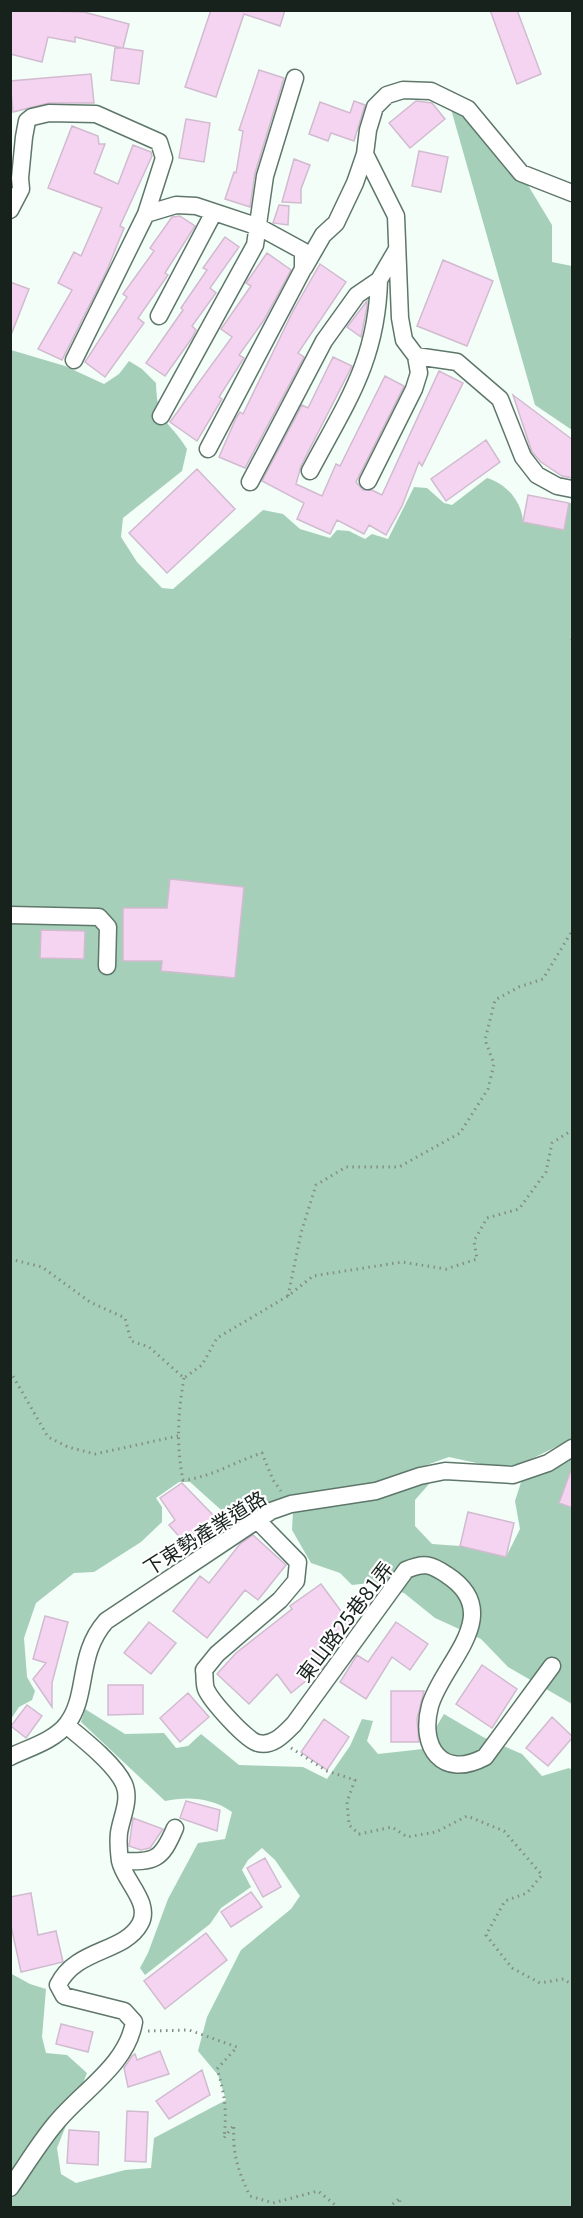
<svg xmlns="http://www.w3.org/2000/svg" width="583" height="2218" font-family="Georgia,'Noto Sans TC',serif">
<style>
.forest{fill:#a6cfba}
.building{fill:#f4d4f1;stroke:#d1bbcf;stroke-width:1.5}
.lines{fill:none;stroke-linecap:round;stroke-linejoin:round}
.minor-casing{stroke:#5e776a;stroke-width:19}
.path{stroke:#838e88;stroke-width:3;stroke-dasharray:1.5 4.5;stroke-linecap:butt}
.minor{stroke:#fff;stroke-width:16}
.labels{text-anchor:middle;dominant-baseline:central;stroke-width:4.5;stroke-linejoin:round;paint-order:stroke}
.street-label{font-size:20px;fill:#17221d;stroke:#fff}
</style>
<rect width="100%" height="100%" fill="#f3fef8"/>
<path class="forest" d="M445,88L473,107L520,172L552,225V262L572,266V430L535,405Z
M11,350L65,366L104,384L119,374L129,361L142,369L156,383C157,425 168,418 187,449L182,471L123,518L121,537L137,562L162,588L173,589L263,510L283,514L300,529L330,538L337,530L349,531L365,539L372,534L388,539L414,487L427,488L444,503L452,505L487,478C507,484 522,502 523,522L564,530L569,503H572V1439L521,1464L495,1467L449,1457L371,1485L268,1506L241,1517L230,1518L190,1482H179L156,1498L162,1507V1522L141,1542L94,1572L74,1573L36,1603L24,1638L27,1677L35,1691L32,1700L19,1707L11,1719Z
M572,1455V1704L508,1667L481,1639L435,1618L404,1593L370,1583L352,1585L340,1573L311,1563L292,1530L293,1511L425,1477L429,1484L415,1500V1526L432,1544L460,1546L506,1557L520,1529L515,1501L522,1479Z
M85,1709L125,1734L164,1733L176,1748L188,1746L201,1734L239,1765L303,1767L327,1779L350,1746L362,1719L373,1721L367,1741L378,1754L423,1749L444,1714L483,1737L522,1754L542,1776L569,1768L572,1770V2207H11L10,1973L30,1984L46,1989L42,2037L46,2053L67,2055L87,2073L57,2148L61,2174L76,2183L125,2170L151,2168L154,2138L226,2100L218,2075L198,2051L207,2017L241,1950L291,1909L300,1896L275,1860L262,1848L248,1860L242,1870L251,1887L221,1908L210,1924L145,1975L140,1968L148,1953L168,1899L198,1843L225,1839L232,1812C212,1798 189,1796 165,1801L81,1722Z"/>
<path class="building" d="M10,10L84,12L129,24L123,48L143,51L139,84L111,80L115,48H122L75,37V42L48,37L42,62L10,54Z
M211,10H285L280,26L244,14L216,97L185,87Z
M490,10H517L541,74L517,84Z
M259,70L284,78L255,173L250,207L225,199L234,172L236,173L243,131L239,130Z
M91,74L94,103H49L13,112L10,81Z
M354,101L365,105L354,141L331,133L328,141L309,134L320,102L350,113Z
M416,101L432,103L445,119L410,148L389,123Z
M186,119L210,123L204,162L179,158Z
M72,126L98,136L99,144H105L94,173L118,184L133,145L151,152L152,156L120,226L124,228L107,270L62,360L38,349L72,290L58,283L74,252L81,256L102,208L48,188Z
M419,151L448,157L441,192L412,186Z
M294,159L310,165L301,189V203L282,202Z
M279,205L289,206L288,225L273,223Z
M180,216L195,226L165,273L168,275L138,318L144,323L105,377L85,362L127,297L123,294L154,251L150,248L172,217Z
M225,237L239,247L210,288L216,293L192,326L196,330L192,338L165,376L146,363L183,310L181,308L207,270L203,268Z
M267,253L291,270L264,320L239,355L244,358L219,397L222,399L197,441L170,422L232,337L221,329L251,286L246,283Z
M443,260L493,281L467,346L417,326Z
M320,264L346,282L298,353L304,357L245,468L219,457L236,418L240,412L243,414L293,311Z
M10,282L29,289L11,335H10Z
M367,301V307L361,337L347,327Z
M333,357L352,366L301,466L296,484L322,496L336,464L340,466L385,376L404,386L356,482L363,490H372L382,495L439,371L463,383L422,466L419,462L402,506L386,535L369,525L364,534L337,520L330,534L297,519L304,503L262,481L302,405L308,408Z
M513,395L573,440V478L562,476L541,462L532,452Z
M486,440L500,462L446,501L431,479Z
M197,469L235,509L167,573L129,533Z
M528,495L569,503L564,530L523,522Z
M170,879L244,887L235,978L161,971L162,961H123V908H167Z
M41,930L85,931L84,959L40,958Z
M571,1470H573V1508L559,1503Z
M182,1483L214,1516L184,1542L169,1525L175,1520L160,1498Z
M468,1512L514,1523L506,1557L460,1546Z
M253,1535L286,1565L258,1600L245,1590L207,1638L173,1611L200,1576L209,1583L240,1544Z
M321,1584L352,1626L342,1640L318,1658L324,1665L321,1669L291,1693L277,1674L249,1704L217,1674L236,1653L292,1609L290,1606Z
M45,1616L68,1622L52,1683V1707L33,1679L46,1663L33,1659Z
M149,1622L176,1643L151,1674L124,1653Z
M396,1622L428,1644L410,1670L392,1657L366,1699L340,1682L357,1655L368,1662Z
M482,1665L517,1689L492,1728L456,1704Z
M108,1685H143V1714L108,1715Z
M391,1691H424L417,1719L419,1742H391Z
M188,1693L209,1717L180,1742L160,1718Z
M27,1705L42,1716L26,1738L11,1726Z
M552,1717L573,1737L548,1766L526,1748Z
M324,1719L349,1737L327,1770L301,1752Z
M186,1801L220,1810L217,1831L180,1818Z
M133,1818L163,1829L150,1848L141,1850L129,1846Z
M265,1858L281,1887L263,1897L247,1868Z
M251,1892L262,1907L231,1927L221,1912Z
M31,1893L38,1935L56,1931L63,1962L21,1972L10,1921V1897Z
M206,1933L227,1960L165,2009L144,1981Z
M61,2024L93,2032L88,2052L56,2044Z
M160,2051L169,2074L128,2087L124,2068L132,2056L135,2054L137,2060Z
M202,2070L210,2095L169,2119L156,2101Z
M127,2111L148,2112L146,2162L125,2161Z
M69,2130L99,2132L98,2165L67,2163Z"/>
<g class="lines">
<defs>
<path id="minor" d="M572,193L521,173L468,109L431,91L403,90L387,95L375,107L368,130L365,154L396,216L400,318L404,340L416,356L457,362L500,399L523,457L537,475L557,486L572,489
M10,210L21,189L20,178L24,137L27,121L32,117L49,113L96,114L159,142L164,158L146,214L74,360
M146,214L176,205L196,206L259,227L303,251V269L208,449
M304,268L323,235L336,223L355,183L365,154
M159,316L213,214
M161,416L255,245L265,176L295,78
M310,471C346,403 377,361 379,280
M368,481L414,389L419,373L416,356
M250,482L324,341L357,295L379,280L396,251
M10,915L99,917L108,927L107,966
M256,1519L298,1562L296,1581L280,1600L217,1654L204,1670C205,1676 204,1684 206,1689C211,1701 247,1741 258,1743C273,1747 285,1733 294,1724L406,1570C424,1562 431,1564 447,1575C507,1614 442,1663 430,1706C419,1747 442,1780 485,1757L552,1666
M10,1757C28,1748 54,1741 67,1724C89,1695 76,1655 106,1621L271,1511L291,1504L376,1491L420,1476L445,1471L513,1475L548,1463L572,1448
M120,1861C155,1862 161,1861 175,1828
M10,2188C25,2167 39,2143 56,2123C82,2091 127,2065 134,2022L124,2011L64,1996L58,1985C76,1948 124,1953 140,1924C152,1903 124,1881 120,1861C119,1853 118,1841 119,1833C121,1818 131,1800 124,1784C115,1764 83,1739 66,1725"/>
</defs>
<use href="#minor" class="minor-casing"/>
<path class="path" d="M572,639V643
M10,1259L42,1267L90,1302L125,1318L131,1341L149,1347L184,1378L202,1365L217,1338L288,1296L313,1276L402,1262L446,1269L477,1259L474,1241L487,1218L519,1209L546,1172L552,1143L572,1130
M288,1296L301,1233L316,1185L346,1167H399L460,1133L488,1089L494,1064L485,1040L495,1000L519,987L543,979L572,931
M10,1371L48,1437L68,1447L95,1454L178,1436
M184,1378C178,1412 176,1445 183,1480C210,1478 236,1461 262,1453L273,1480L281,1491
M291,1748L327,1771L355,1780L347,1802L349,1825L359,1834L392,1827L407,1837L436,1832L467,1816L504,1831L542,1875L527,1893L505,1901L486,1935L512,1968L540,1983L564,1979L572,1985
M148,2031L189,2030L237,2047L217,2069C225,2093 227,2113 224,2138L234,2125C232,2153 238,2171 250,2196L273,2203L318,2191L339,2208
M388,2208L400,2198L399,2208"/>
<use href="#minor" class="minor"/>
</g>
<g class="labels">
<g class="street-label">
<text transform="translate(204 1532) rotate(-32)">下東勢產業道路</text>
<text transform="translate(344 1621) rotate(-53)">東山路25巷81弄</text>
</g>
</g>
<rect width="583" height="2218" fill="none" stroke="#17221d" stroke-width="24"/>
</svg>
